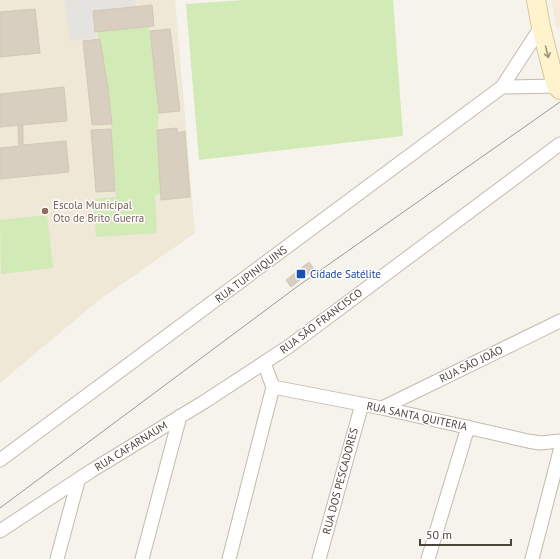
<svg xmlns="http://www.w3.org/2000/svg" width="560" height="559" font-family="'PT Sans',sans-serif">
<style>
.commercial{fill:#f7ead8}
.education{fill:#efe8d6}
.green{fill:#d2eab5}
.parking{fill:#e5e3e0}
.building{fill:#d8cfc1;stroke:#d3c7b4}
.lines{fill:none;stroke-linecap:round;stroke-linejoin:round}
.street-casing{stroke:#c2bbae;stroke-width:15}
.secondary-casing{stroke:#d6c79b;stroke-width:20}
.street{stroke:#fff;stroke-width:13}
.secondary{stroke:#fff3cd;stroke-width:18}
.tram{stroke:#9a9a9a;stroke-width:1}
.oneway{stroke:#9c937c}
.education-dot{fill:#8d6e63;stroke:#fff;stroke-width:1.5}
.transit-dot{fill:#1a4fb4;stroke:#fff;stroke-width:1.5}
.labels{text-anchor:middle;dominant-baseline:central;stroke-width:3;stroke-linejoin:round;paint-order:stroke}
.education-label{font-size:11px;fill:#785e54;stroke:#fff;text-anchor:start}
.street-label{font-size:11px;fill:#4b4439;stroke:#fff}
.transit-label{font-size:11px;fill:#164399;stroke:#fff;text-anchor:start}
</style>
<rect width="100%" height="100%" fill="#f6f3ec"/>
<path class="commercial" d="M551,0H560V27L557,29Z"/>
<path class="education" d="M0,0H175L195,233L99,300L0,383Z"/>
<path class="green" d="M244,0H393L403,136L199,160L186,4Z
M149,27L159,113L157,130L161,194L155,195L157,233L96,237L93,199L116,197L108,89L97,31Z
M47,215L53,268L1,274L0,220Z"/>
<path class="parking" d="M64,0H135L136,7L93,11L96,38L70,41Z"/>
<path class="building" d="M152,5L154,26L95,32L93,11Z
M35,9L40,53L0,57V12Z
M170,29L180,111L159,113L150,31Z
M100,39L108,89L112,124L92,125L83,41Z
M64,87L67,121L0,127V94Z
M23,125V145L66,141L69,172L0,179V148L19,146L18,126Z
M177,128L178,133L185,131L190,197L161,200L157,130Z
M111,129L115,191L96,192L91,130Z
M309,262L314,269L291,287L286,280Z"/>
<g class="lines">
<defs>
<path id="street" d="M502,87L556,86
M273,387L382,408L528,441L540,443L560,441
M382,408L560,321
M0,460L502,87L541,27
M0,531L91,471L204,402L288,347L560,144
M57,559L78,481
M142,559L180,416
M229,559L273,387L264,363
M319,559L362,404
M428,559L468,427
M532,559L560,451"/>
<path id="secondary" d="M536,0L541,27L556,86L560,90"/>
</defs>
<use href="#street" class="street-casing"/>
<use href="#secondary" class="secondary-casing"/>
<use href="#street" class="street"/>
<use href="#secondary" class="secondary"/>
<path class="tram" d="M0,508L298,286L560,102"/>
</g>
<defs><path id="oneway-shaft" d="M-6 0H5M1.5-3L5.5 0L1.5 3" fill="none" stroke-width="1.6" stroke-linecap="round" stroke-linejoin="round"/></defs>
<use class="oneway" href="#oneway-shaft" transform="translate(547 52) rotate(76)"/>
<circle class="education-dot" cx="45" cy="211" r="4"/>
<rect class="transit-dot" x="296" y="269" width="10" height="10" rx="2"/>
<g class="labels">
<g class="education-label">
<text x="53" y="205">Escola Municipal<tspan x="53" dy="13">Oto de Brito Guerra</tspan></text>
</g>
<g class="street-label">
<text transform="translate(251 274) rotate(-37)">RUA TUPINIQUINS</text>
<text transform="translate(321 321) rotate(-37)">RUA SÃO FRANCISCO</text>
<text transform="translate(471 364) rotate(-26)">RUA SÃO JOÃO</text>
<text transform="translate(417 416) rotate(12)">RUA SANTA QUITERIA</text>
<text transform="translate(131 446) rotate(-32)">RUA CAFARNAUM</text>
<text transform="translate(340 481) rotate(-75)">RUA DOS PESCADORES</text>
</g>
<g class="transit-label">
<text x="310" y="274">Cidade Satélite</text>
</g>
</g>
<path d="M420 539v6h91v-6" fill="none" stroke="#4b4439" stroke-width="2"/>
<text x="426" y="539" font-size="12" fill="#4b4439" stroke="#ffffff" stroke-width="3" paint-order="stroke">50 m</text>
</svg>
